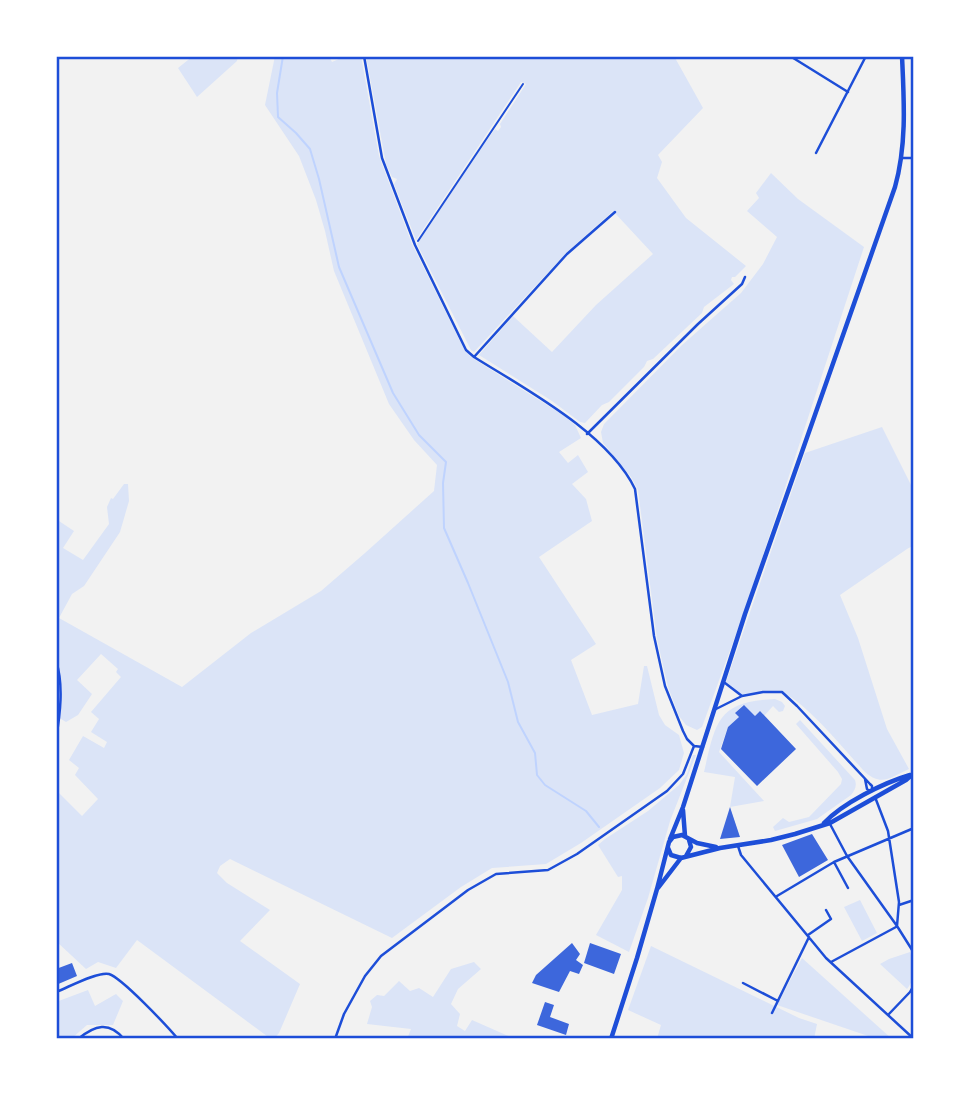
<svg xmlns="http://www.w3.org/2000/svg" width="970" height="1095" font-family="Mulish,sans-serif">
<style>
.green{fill:#dbe4f7}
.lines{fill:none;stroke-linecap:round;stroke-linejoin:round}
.stream{stroke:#bfd3fe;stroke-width:2}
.building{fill:#3d67dc}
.path{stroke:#1d4ed8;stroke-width:2}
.minor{stroke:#1d4ed8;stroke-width:2.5}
.primary{stroke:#1d4ed8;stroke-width:4.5}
.neatline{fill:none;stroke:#1d4ed8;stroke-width:2.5}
</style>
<rect width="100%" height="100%" fill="#f2f2f2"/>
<path class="green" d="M193,56H238L237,61L197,97L178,68Z
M275,56H329L332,62L346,56H361L379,156L412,244L465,351L474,359L563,415L575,425L581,438L559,452L568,463L578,455L588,472L572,484L586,499L592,521L539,557L596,644L571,660L592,715L638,704L644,666H647L659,715L665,725L679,735L684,753L679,770L660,788L581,843L546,864L492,868L461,887L392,938L230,859L220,866L217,873L227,883L270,910L240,941L300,984L279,1033L274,1039H271L137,940L116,968L98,962L86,969L56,941V864L58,861L56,859V790L82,816L98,799L75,775L79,768L69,760L83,736L104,748L107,742L91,732L99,719L91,712L121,677L116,672L118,669L101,654L77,680L92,694L78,715L66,722L56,716V519L74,531L63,548L83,560L109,524L107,507L111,498L113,499L124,484H128L129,501L120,532L84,586L72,594L59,618L182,687L251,633L321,591L365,553L434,491L437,465L414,440L389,404L334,271L325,231L316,200L299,156L265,105Z
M366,56H674L703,108L658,155L662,162L657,178L686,218L746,266L735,277H732L731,280L734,284L704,307L702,313L653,359L647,361L644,367L609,402L602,405L585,423L580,422L552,401L479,355L513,316L552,352L596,305L653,254L613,211L567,252L474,352L471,350L417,244L479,151L495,129L498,131L501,127L500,124L526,84L521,82L416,240L394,184L397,179L392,177L386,164Z
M771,173L798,199L864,247L747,604L702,727L697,730L686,725L679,716L668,687L657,639L638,490L631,477L603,443L601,432L604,424L682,345L741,293L763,264L777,237L747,211L759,198L756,193Z
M882,427L914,491V545L907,549L840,595L858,638L887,729L909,769C891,777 882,787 865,772C848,754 802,697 780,692C768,689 754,693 742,696L726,682L805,453Z
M775,699L782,702L785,706L783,711L779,712L773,706L764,716L760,711L755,716L743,705L735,713L739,717L728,727L719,752L764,801L730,807L735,777L704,772C716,721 717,702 775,699Z
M800,720L855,780C857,786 855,790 851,795L817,819L775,831L773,827L783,818L789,822L809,817L841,784L842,779L838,772L796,724Z
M693,755H696L670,821L648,898L629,952L596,935L622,890V876L618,877L598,845L605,839L648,811L679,785L687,774Z
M860,900L877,933L862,941L844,907Z
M651,946L799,1018L817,1024L814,1039H657L661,1025L628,1010Z
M910,952C915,966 916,977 907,989L880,964L889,959Z
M802,958L892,1039H877L777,1005Z
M474,962L481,969L458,989L451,1004L460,1014L457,1026L465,1031L472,1020L515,1039H407L411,1029L367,1024L372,1007L370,1001L377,995L384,996L399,981L410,991L419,988L433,997L451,969Z
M88,990L95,1006L116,994L123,1001L113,1025H87L71,1039H56V1002Z"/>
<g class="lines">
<path class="stream" d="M283,56L277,93L278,117L296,133L310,149L319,179L339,267L393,393L419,435L446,462L443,483L444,528L468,583L508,682L518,722L535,753L537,775L545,785L586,811L599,827"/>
</g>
<path class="building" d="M744,705L755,716L760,711L796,749L757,786L721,749L728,727L739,717L735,713Z
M730,807L740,837L720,839Z
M812,834L828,860L799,877L782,845Z
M572,943L580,954L576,960L583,965L579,974L570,971L559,992L532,983L536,975Z
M590,943L621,954L614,974L584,963Z
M72,963L77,976L56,985V969Z
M545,1002L554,1005L550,1017L569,1024L566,1035L537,1025Z"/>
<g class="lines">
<path class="path" d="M418,241L523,84"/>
<path class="minor" d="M364,56L382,158L415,245L466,350L474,357C525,389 608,433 635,489L654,636L665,686L683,731L687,739L694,746
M790,56L848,92
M816,153L866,56
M902,158H914
M474,357L567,254L615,212
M587,434L698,324L742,284L745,277
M56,661C64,685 60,715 56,739
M725,683L742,696
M714,710L742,696L763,692H782L797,706L870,784L872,786V791
M865,779L867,789L871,791
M875,797L888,831L899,902L897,926
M830,824L847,856L897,926L914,953
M738,846L741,855L826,958L914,1039
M834,862L848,888
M777,896L834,862L914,828
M899,905L914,900
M808,935L831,919L826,910
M831,962L896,927
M743,983L778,1001
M56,992C67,988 98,971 109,974C122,978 167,1026 178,1039
M772,1013L809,937
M888,1015L910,992L914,985
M78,1039C95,1025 109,1021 124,1039
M335,1039L344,1014L365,976L381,956L468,890L496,874L548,870L577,854L667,791L683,774L694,746L703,747"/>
<path class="primary" d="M683,810L685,836
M824,823C843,803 883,783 910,775
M670,839L683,807L745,614L895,187C907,144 904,100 902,56
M668,848L671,855L681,858L720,848L771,840L795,834L830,823L906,780L914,773
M686,856L691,847L689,840
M658,888L681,858
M611,1039L637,958L657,889L669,842L673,837L682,835L697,843L716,847"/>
</g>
<rect width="970" height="1095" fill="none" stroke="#ffffff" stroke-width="116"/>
<rect x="58" y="58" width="854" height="979" class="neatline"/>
</svg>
